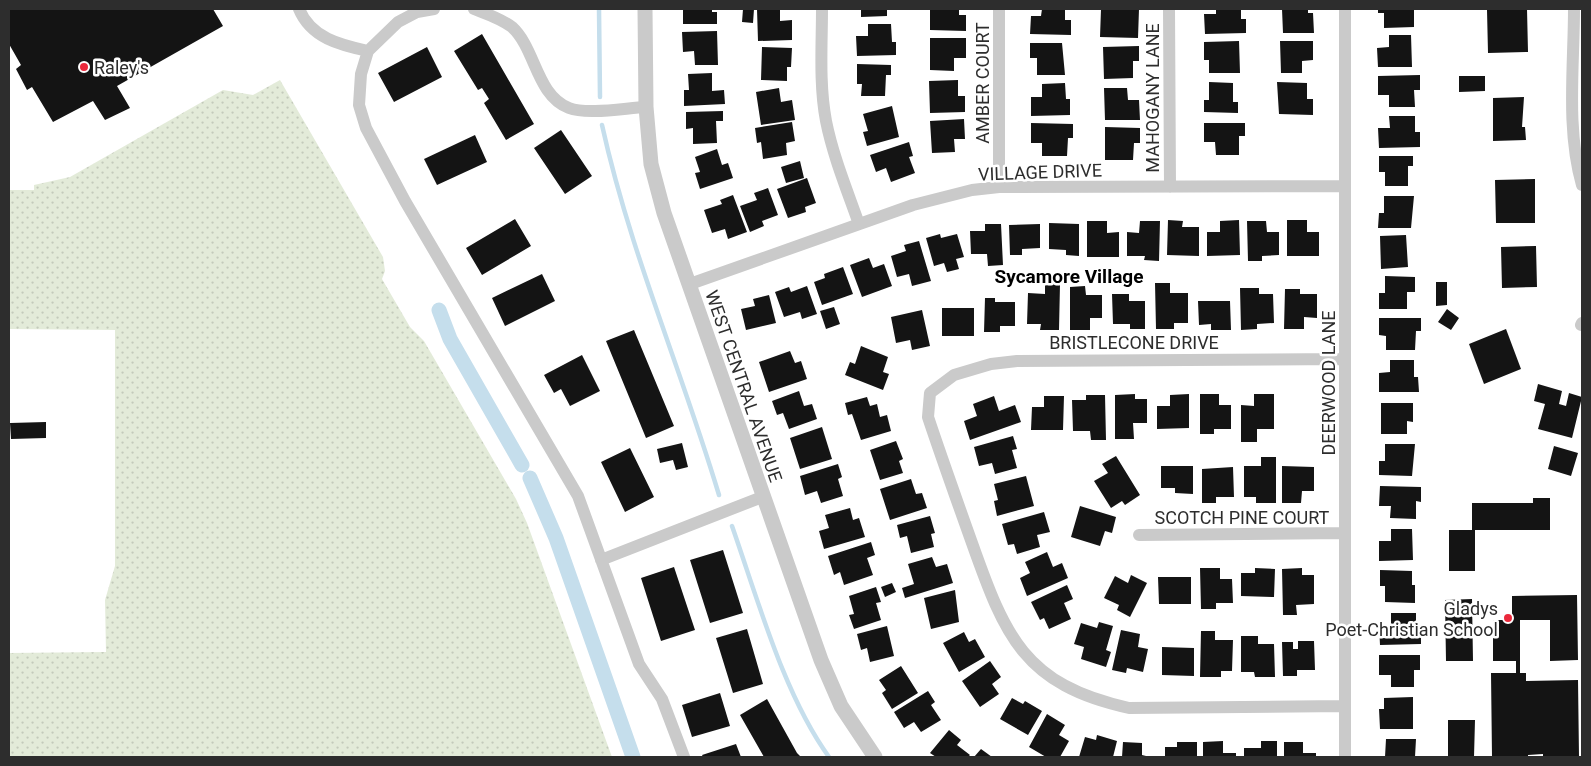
<svg xmlns="http://www.w3.org/2000/svg" width="1591" height="766" font-family="Roboto,sans-serif">
<style>
.grass{fill:url(#grass-dots)}
.lines{fill:none;stroke-linecap:round;stroke-linejoin:round}
.stream{stroke:#c5deec;stroke-width:4.5}
.canal{stroke:#c5deec;stroke-width:15}
.building{fill:#141414}
.minor{stroke:#cacaca;stroke-width:12}
.tertiary{stroke:#cacaca;stroke-width:15}
.poi-dot{fill:#eb283b;stroke:#fff;stroke-width:2}
.labels{text-anchor:middle;dominant-baseline:central;stroke-width:5;stroke-linejoin:round;paint-order:stroke}
.poi-label{font-size:18px;fill:#2d2d2d;stroke:#fff;text-anchor:start}
.street-label{font-size:18px;fill:#2d2d2d;stroke:#fff}
.neighbourhood-label{font-size:19px;font-weight:bold;fill:#000;stroke:#fff}
</style>
<defs>
<pattern id="grass-dots" width="8" height="8" patternUnits="userSpaceOnUse" patternTransform="scale(1.25)"><rect width="8" height="8" fill="#e3ebd9"/><path d="M2 2h.1M6 6h.1" fill="none" stroke="#c3cabb" stroke-width="1.8" stroke-linecap="round"/></pattern>
</defs>
<rect width="100%" height="100%" fill="#fff"/>
<path class="grass" d="M280,80L383,257L385,271L382,279L410,327L424,341L516,499L527,523L612,757H9V653L106,652L105,600L115,566V330L9,329V190H34V185L70,177L223,90L253,95Z"/>
<g class="lines">
<path class="stream" d="M599,9L600,97
M602,125C630,252 682,371 719,495
M732,526C758,600 784,695 829,757"/>
<path class="canal" d="M439,310L450,339L522,465
M530,478L556,538L633,757"/>
</g>
<path class="building" d="M9,9H213L223,26L117,86L130,108L105,120L93,101L53,122L32,87L27,90L16,69L21,65L9,44Z
M683,9H712V12H717V24H683Z
M743,9H754L753,23L742,22Z
M757,9H780V21L792,20V40L758,41Z
M861,9H887V16L861,17Z
M930,9H959V15H966V31L930,30Z
M1042,9H1065V20H1071V35L1030,34L1031,16H1041Z
M1101,9H1139L1138,38L1100,37Z
M1216,9H1241V19H1246V33L1205,34L1204,14H1216Z
M1282,9H1308V13H1313L1314,33H1283Z
M1378,9H1414V27L1384,28V13H1378Z
M1527,9L1528,52L1488,53L1487,10Z
M868,24H891L892,42H896V55L857,56L856,36H868Z
M717,31L718,65H695L694,51L683,52L682,32Z
M482,34L534,124L506,140L484,103L489,99L482,88L478,90L454,51Z
M1389,35H1411L1412,67H1378L1377,48L1389,47Z
M930,38H966V58H954V71L930,70Z
M1239,41L1240,73H1209V60H1204V42Z
M1280,41H1313V60L1302,61V73H1281Z
M1030,43H1062L1065,75H1037V58H1030Z
M1139,46V61H1133V78L1104,79L1103,47Z
M427,47L442,77L394,102L378,73Z
M762,47L792,48L791,67H787V81L761,80Z
M857,64L891,65V75H886L885,96H861L862,84H857Z
M712,73V91L724,90L725,104L684,106V90H689L688,74Z
M1420,75V90H1414L1415,107H1389V95H1378V76Z
M1459,76H1485V91L1459,92Z
M958,80V96H965V112L930,113L929,81Z
M1209,82L1233,83V102H1238V113L1204,112V100H1209Z
M1277,82L1307,83V99H1313V115L1279,114Z
M1065,83L1066,99H1070V115L1031,116V97H1042V84Z
M779,88L781,102L792,100L795,120L761,125L756,92Z
M1104,88H1127L1128,100H1139L1140,120H1105Z
M1524,97L1522,127H1525L1526,140L1493,141V98Z
M892,106L899,137L867,146L863,132L868,131L863,114Z
M723,111V121H716L717,143L693,144V128L686,129V112Z
M1389,116H1415V132H1420V147L1379,148L1378,128H1390Z
M964,119L965,139H954L955,152L932,153L930,121Z
M792,122L795,141L786,143L787,155L763,159L761,142L757,143L755,128Z
M1031,123L1073,124V138H1068L1067,156H1042V143H1031Z
M1204,123H1245V136H1239V155H1216L1215,142H1204Z
M1105,127L1140,128V143H1134L1133,160H1105Z
M561,130L592,176L565,194L534,148Z
M475,135L487,162L437,185L424,159Z
M909,142L913,156L909,157L915,173L891,182L886,168L876,172L870,155Z
M717,149L722,165L728,163L733,178L700,189L695,173L700,172L695,157Z
M1379,156H1413V166H1408V186H1385V172H1379Z
M800,161L804,178L786,183L781,167Z
M807,178L816,203L805,207L806,212L788,218L777,189Z
M1535,179V223H1496L1495,180Z
M768,188L778,215L762,221L764,226L750,232L740,206L757,200L754,193Z
M733,195L747,232L728,239L725,229L712,233L704,210L722,204L720,200Z
M1384,196H1414L1411,228H1378L1379,213H1384Z
M515,219L531,246L482,275L466,248Z
M1168,220L1183,221L1182,227H1199V256L1167,255Z
M1239,220L1240,255L1207,256V232H1220V221Z
M1287,220H1307V232H1319V256H1287Z
M1087,221H1107V233L1119,232V257H1087Z
M1140,221H1160L1159,261L1144,260L1145,256H1127V232L1139,233Z
M1247,221H1266L1267,232H1279V255L1262,256V261H1248Z
M1049,223L1079,224V256L1066,255V250L1049,249Z
M985,224H1001L1003,265L988,266L987,254H971L970,231H985Z
M1040,224V248L1022,249V255H1010L1009,225Z
M940,234L941,238L957,234L964,257L956,259L959,269L947,272L944,263L934,266L926,238Z
M1406,235L1408,267L1381,269L1380,236Z
M919,241L931,281L912,286L909,274L897,277L891,256L906,251L904,245Z
M1536,246L1537,287L1502,288L1501,247Z
M869,258L873,268L884,264L892,286L862,297L850,265Z
M843,267L853,294L822,305L814,282L825,278L824,274Z
M542,274L555,301L505,326L492,298Z
M1385,276L1415,277V292H1407V309H1379V293H1385Z
M1436,282H1447V305L1436,306Z
M1155,283H1170V293H1188V323H1174V329H1156Z
M1045,284H1060L1059,330H1040L1041,324H1027L1028,293L1045,294Z
M807,286L817,314L802,319L800,312L784,317L775,292L789,287L791,292Z
M1085,286L1086,295H1102V318H1090V330H1070V287Z
M1240,288H1259V294H1273L1274,323L1257,324V329L1241,330Z
M1285,289H1300V294H1317V318L1304,317V329H1284Z
M1112,294H1129V301H1145V329H1130V324H1113Z
M769,295L776,323L746,330L741,309L755,306L753,299Z
M985,298H995V302H1015V326H1000V332H984Z
M1198,301H1230L1231,330H1211V324L1199,325Z
M834,307L840,324L826,329L820,311Z
M942,308H974V336H942Z
M1447,309L1459,318L1451,330L1438,322Z
M922,310L930,346L912,350L910,340L896,343L891,317Z
M1379,318H1421V331H1416L1415,350H1386V336L1379,335Z
M1506,329L1521,369L1484,384L1469,344Z
M634,330L674,426L646,438L606,341Z
M861,346L888,357L883,372L889,374L883,390L845,375L850,362L855,364Z
M790,351L795,363L801,361L807,379L769,392L759,362Z
M582,355L600,391L570,406L561,389L554,393L544,375Z
M1390,360H1414V377H1418L1419,392H1379V373L1390,372Z
M1538,384L1562,391L1559,404L1566,406L1569,393L1582,397L1572,438L1538,429L1545,404L1534,401Z
M799,391L804,406L812,404L817,419L789,429L783,413L777,415L772,401Z
M1135,394V399H1147V423H1133L1134,439H1115V395Z
M1189,394V428L1157,429V406H1170V395Z
M1200,394H1219V405H1231V429H1214V434H1200Z
M1254,394H1274V429H1257V442H1241V405L1254,406Z
M1086,395H1105L1106,440H1091L1090,431H1073L1072,400H1086Z
M994,396L999,411L1015,405L1021,422L970,440L964,421L977,416L973,404Z
M1044,396H1064L1063,430H1031L1032,407H1044Z
M867,397L870,406L877,404L880,417L887,415L891,431L861,440L852,414L848,415L845,403Z
M1381,403H1413V422L1407,421V434H1381Z
M46,422V438L11,439L10,423Z
M822,427L832,459L800,469L790,438Z
M1013,436L1017,449L1012,450L1017,468L995,474L992,463L979,466L974,447Z
M896,441L903,459L899,461L903,473L880,480L870,450Z
M682,443L688,467L676,470L673,460L660,463L657,449Z
M1385,444H1415L1412,476L1379,475V461H1385Z
M1554,446L1578,453L1571,476L1548,469Z
M630,448L654,497L625,512L601,462Z
M1116,456L1140,495L1125,505L1122,501L1111,508L1094,481L1108,473L1102,464Z
M1261,457H1276V503H1256V497H1244V466H1261Z
M838,464L842,477L838,479L843,496L821,503L817,491L805,495L800,476Z
M1161,466H1193V494L1175,493V488H1161Z
M1282,466L1314,467V491H1302L1301,503H1282Z
M1233,467L1234,497H1216V503H1202V469Z
M1026,476L1034,506L997,516L994,501L998,500L994,484Z
M911,479L916,494L922,493L927,508L890,520L880,489Z
M1380,486L1421,487V502L1416,501V519L1390,518L1391,506H1379Z
M1533,498H1550V530H1475V571H1449V530H1472V503H1533Z
M1080,506L1116,517L1112,533L1105,531L1100,546L1071,537Z
M850,508L853,520L859,518L865,537L824,549L819,531L829,528L825,515Z
M1044,512L1050,532L1037,535L1040,547L1017,554L1014,544L1008,545L1002,524Z
M930,516L935,533L931,534L934,547L911,553L907,536L900,538L897,525Z
M1391,529H1412L1413,560L1379,561V541H1391Z
M871,542L875,555L867,558L873,575L844,585L840,572L834,575L828,556Z
M723,550L743,613L710,623L690,560Z
M1047,552L1053,567L1062,563L1068,578L1027,596L1020,578L1030,573L1025,562Z
M932,557L936,567L947,564L953,583L905,598L902,588L914,584L908,564Z
M674,567L695,630L661,641L641,578Z
M1200,568H1220V579H1232L1233,603H1216V609H1201Z
M1255,568L1275,569L1274,597L1241,596V573H1255Z
M1302,568V575H1314V604L1296,605L1297,615H1283L1282,569Z
M1380,570L1412,571V585H1415V603L1385,602V586H1380Z
M1131,575L1147,583L1130,617L1117,610L1119,605L1104,598L1115,576L1128,583Z
M1158,577H1191V604H1159Z
M892,583L896,592L885,597L881,587Z
M1067,585L1073,599L1064,603L1071,619L1049,629L1044,618L1040,620L1031,602Z
M876,587L881,602L876,603L881,620L854,629L849,615L854,614L849,596Z
M955,590L959,622L931,629L924,598Z
M1577,595L1578,660L1550,661V620H1520V673H1526V681L1578,680L1579,757H1543V754L1528,755V757H1492L1491,673H1516V661H1493V620H1512V596Z
M1472,599L1473,661H1446L1445,600Z
M1391,613H1416V630L1421,629V644L1380,645L1379,625H1391Z
M1099,622L1113,626L1106,650L1111,652L1106,667L1081,659L1084,647L1074,644L1081,623L1097,628Z
M887,626L894,656L870,662L867,648L861,650L857,634Z
M747,629L763,684L733,693L716,638Z
M1121,630L1140,634L1138,647L1148,649L1143,672L1127,668L1126,673L1112,670Z
M1201,631H1215V640H1233L1232,671H1221V677H1200Z
M964,632L969,642L975,639L985,657L959,672L943,643Z
M1241,636H1258V644H1274L1275,677H1255L1254,672H1241Z
M1298,641H1314L1315,670H1297V676H1283L1282,642H1293V649H1298Z
M1162,647L1194,648V676L1162,675Z
M1379,655H1420V670H1414V687H1391V675H1379Z
M990,661L1001,677L992,684L999,694L980,707L962,681Z
M901,666L918,693L892,709L882,693L886,690L879,680Z
M928,691L935,702L931,705L941,720L921,732L914,722L904,728L894,712Z
M720,693L730,726L692,737L682,705Z
M1413,697V729H1380L1379,709H1384V698Z
M1012,698L1023,704L1025,701L1042,711L1028,735L1000,719Z
M767,699L797,753L801,757H764L740,715Z
M1047,714L1065,725L1059,735L1069,741L1060,757H1046L1029,747Z
M1448,720H1475L1474,757H1448Z
M949,730L961,740L957,745L970,755L968,757H936L930,753Z
M1097,735L1117,741L1113,757H1079L1085,737L1096,740Z
M1386,739H1416L1415,757H1385Z
M1223,741V753H1236V757H1203V742Z
M1261,741H1277V757H1244V748H1261Z
M1123,742L1142,743V755L1150,757H1122Z
M1177,742H1197V757H1165V747H1177Z
M1284,742H1303V753H1316V757H1284Z
M736,744L741,757H703L702,755Z
M981,749L992,757H974Z"/>
<g class="lines">
<path class="minor" d="M299,9C311,38 340,45 368,51
M434,9L417,12L398,22L368,51L361,74L359,105L366,128L405,201L578,496L639,664L662,699L684,757
M474,9C487,14 500,18 512,27C536,49 536,95 569,108C587,115 625,108 646,107
M822,9C822,45 819,84 826,121C833,156 847,190 859,224
M999,9V187
M1169,9L1170,187
M1345,9V757
M1574,9C1574,66 1566,129 1582,185
M690,284L913,205L972,190L999,187L1345,186
M1581,325L1582,323
M1139,535L1345,533
M601,560L762,497
M1345,706L1129,708C1024,685 1005,636 972,543C957,501 942,459 928,417L930,393L954,375L991,364L1017,361L1345,359"/>
<path class="tertiary" d="M645,9L646,107L651,164L664,213L821,660L841,706L875,757"/>
</g>
<g class="poi-dot">
<circle cx="84" cy="67" r="5"/>
<circle cx="1508" cy="618" r="5"/>
</g>
<g class="labels">
<g class="poi-label">
<text x="94" y="67">Raley's</text>
<text x="1498" y="608" text-anchor="end">Gladys<tspan x="1498" dy="21">Poet-Christian School</tspan></text>
</g>
<g class="street-label">
<text transform="translate(982 83) rotate(-90)">AMBER COURT</text>
<text transform="translate(1152 98) rotate(-90)">MAHOGANY LANE</text>
<text transform="translate(1040 172) rotate(-2)">VILLAGE DRIVE</text>
<text x="1134" y="342">BRISTLECONE DRIVE</text>
<text transform="translate(1328 383) rotate(-90)">DEERWOOD LANE</text>
<text transform="translate(744 386) rotate(71)">WEST CENTRAL AVENUE</text>
<text x="1242" y="517">SCOTCH PINE COURT</text>
</g>
<g class="neighbourhood-label">
<text x="1069" y="276">Sycamore Village</text>
</g>
</g>
<rect width="1591" height="766" fill="none" stroke="#2d2d2d" stroke-width="20"/>
</svg>
